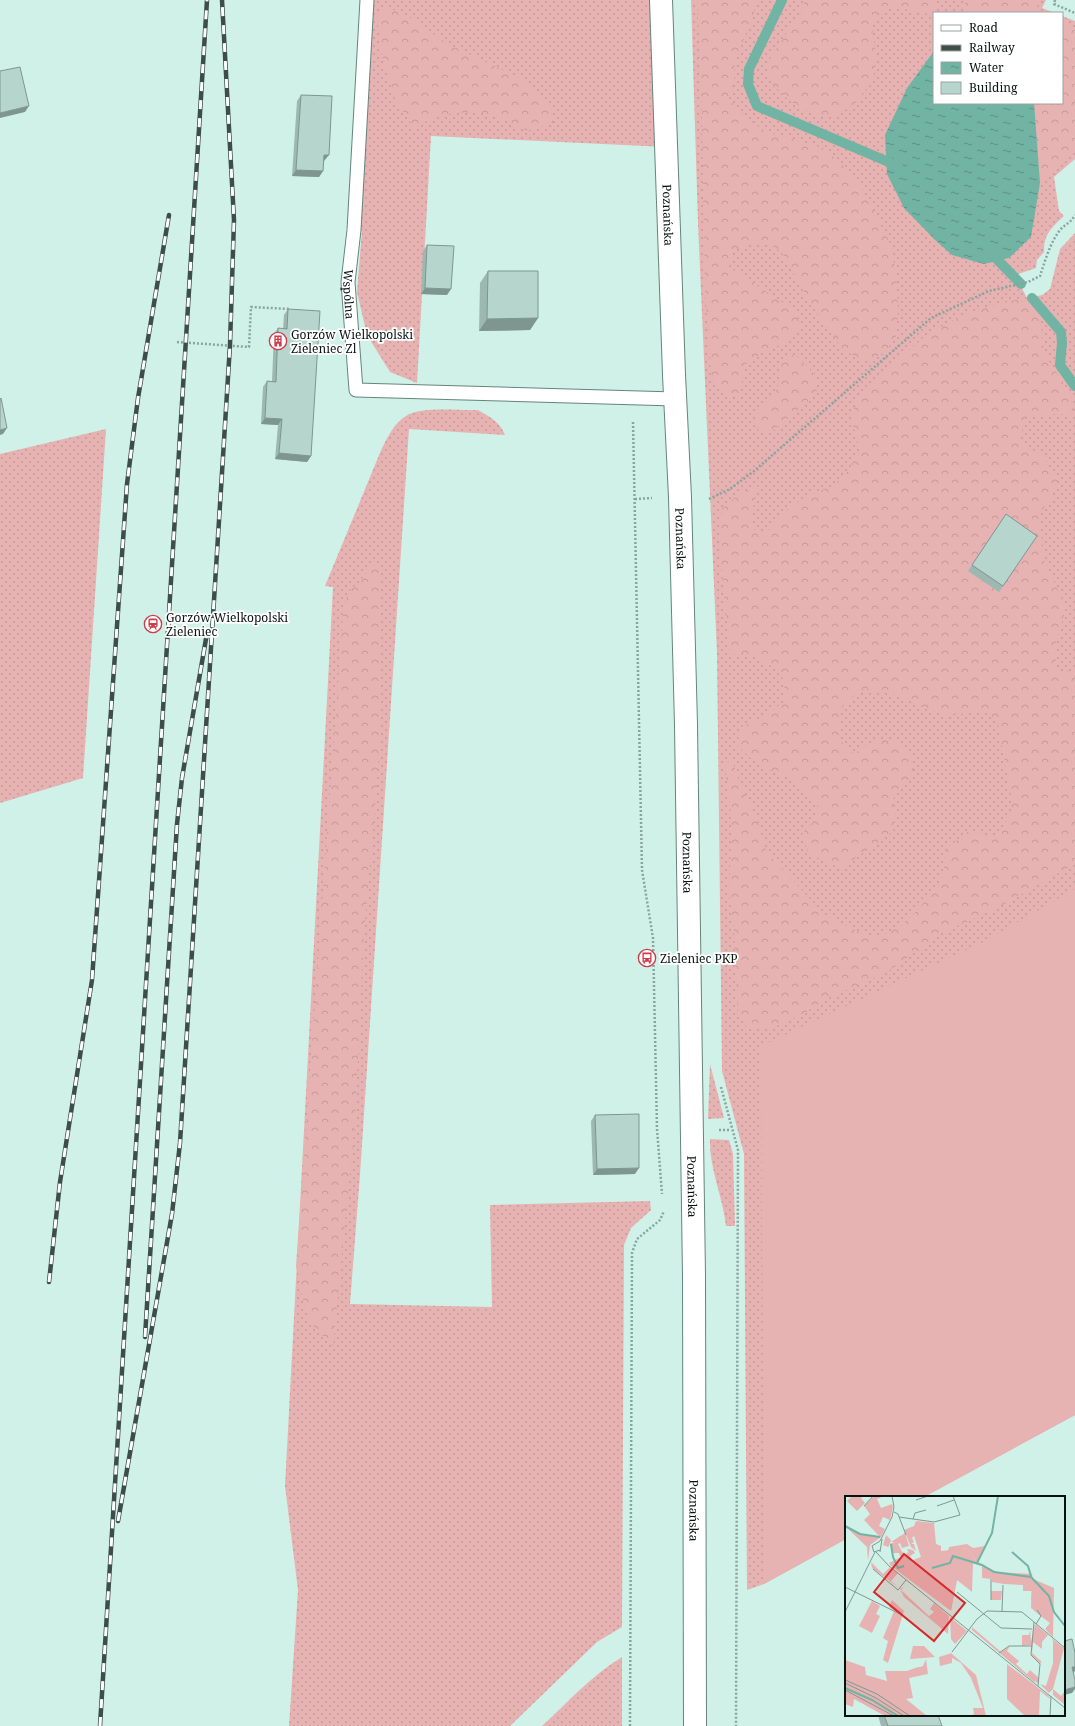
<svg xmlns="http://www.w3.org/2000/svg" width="1075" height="1726" font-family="'Noto Serif',serif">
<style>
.grass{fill:url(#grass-dots)}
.forest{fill:url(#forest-crowns)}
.garden{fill:#e6b3b2}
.water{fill:url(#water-ripples)}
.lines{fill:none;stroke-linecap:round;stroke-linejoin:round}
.stream{stroke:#71b4a3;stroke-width:10}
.service-casing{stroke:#66847c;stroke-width:15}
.secondary-casing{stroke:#66847c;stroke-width:24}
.path{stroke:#8aa49d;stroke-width:2.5;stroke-dasharray:2 2;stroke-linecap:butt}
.service{stroke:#fff;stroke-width:13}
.secondary{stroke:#fff;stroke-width:22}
.rail-casing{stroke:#3d4e49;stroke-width:4.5}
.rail{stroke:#fff;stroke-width:3;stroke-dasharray:9;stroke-linecap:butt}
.wall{fill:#9db8b0}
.shaded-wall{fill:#7f9690}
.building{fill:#b6d6cd;stroke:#7f9690}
.labels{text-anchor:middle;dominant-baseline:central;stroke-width:3.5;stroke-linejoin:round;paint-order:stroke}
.street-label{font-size:12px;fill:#081310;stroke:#fff}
.poi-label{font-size:12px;fill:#081310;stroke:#fff;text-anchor:start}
.inset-river{fill:none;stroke:#71b4a3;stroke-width:2}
.inset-road{fill:none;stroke:#809892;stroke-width:1}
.view{fill:#d62828;fill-opacity:0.15;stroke:#d62828;stroke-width:2}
.inset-edge{fill:none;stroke:#081310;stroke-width:2}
</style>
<defs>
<pattern id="grass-dots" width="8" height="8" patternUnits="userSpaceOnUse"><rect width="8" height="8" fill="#e6b3b2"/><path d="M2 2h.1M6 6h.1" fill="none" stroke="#c49998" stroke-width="1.8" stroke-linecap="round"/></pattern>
<pattern id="forest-crowns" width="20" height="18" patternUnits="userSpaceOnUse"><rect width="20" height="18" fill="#e6b3b2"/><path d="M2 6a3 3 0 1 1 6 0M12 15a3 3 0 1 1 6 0" fill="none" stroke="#c49998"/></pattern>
<pattern id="water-ripples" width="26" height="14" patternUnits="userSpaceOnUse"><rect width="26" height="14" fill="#71b4a3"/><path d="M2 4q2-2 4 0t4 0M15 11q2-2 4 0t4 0" fill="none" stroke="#5b9183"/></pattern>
</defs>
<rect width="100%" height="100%" fill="#d0f1e8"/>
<path class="grass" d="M367,0H661L666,147L431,136L417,383L390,372L367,335L357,292L362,231L354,230Z
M691,0H1046L1042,8L1055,13H934V103H1062V16L1075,21V159L1054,177L1059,211L1064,216C1052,227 1043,235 1044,252L1037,260L1036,268L1015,275L1027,298L1042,295L1050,289L1060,249L1075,233V1415L924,1497H846V1539L764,1584L747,1590L744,1154L722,1071L717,653L698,223Z
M478,410C490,417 500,422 505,435L409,429L360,1175L350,1304L492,1307L490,1205L650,1201L651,1210L631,1228L624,1245L622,1627L597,1642L510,1726H289L298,1590L285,1486L333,587L325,586L382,448C388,437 394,423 406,416C421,406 459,411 478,410Z
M106,429L83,778L0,803V454Z
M710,1064L724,1118L708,1119Z
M710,1139L729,1140L733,1154L735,1226H726C723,1197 709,1168 710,1139Z
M622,1657V1726H542C568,1702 592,1675 622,1657Z"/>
<path class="forest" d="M697,0H753L755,1L754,14L735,61L734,79L729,99L743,114L764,131L823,148L843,165L864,192L892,247L897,285L898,314L896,336L886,352L871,359L860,360L842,348L812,306L782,253L768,242L748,245L733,251L729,267L797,312L800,328L783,344L765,351L746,364L739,395L727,396L711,375L705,289L701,75Z
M805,0H936L937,3L930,14L892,7L877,13L872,28L877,60L872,82L857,102L836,116H817L802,109L785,97L771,82L767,63L801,11Z
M966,0H1036L1038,8L1045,13H996L991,10L984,13H963Z
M383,7L403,13L448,44L526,81L551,104L553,123C545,125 536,130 529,130C520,130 509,121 500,118C469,109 441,111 414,128L394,97L381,52L377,17Z
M1062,23L1075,30V152L1050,176L1040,183L1034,103H1062Z
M1018,299C1024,303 1032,306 1036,311C1046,324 1039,343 1047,358C1057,375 1075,394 1074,415L1056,414L1026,416L1019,442L1043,456L1058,481L1050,501L1039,513L1044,560L1066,608L1054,650L1058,672L1075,671V864L997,908L942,933L884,974L830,997L803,1014L775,1027L748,1029L738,1015L734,931L729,892L732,823L725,766L731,756L739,782L757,818L766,851L824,914L856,931L879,937L903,925L936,890L943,874L947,848L969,831L995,838L1011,814V796L998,724L985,712L945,715L890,693H857L842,707L838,738L854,754L874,740H900L915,765L908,781L893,799L895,817L893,832L841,868L825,862L808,852L802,834L816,819L818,803L790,778L761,767L737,746L741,727L767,715L783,702L785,681L773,667L748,654L730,655L719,543L722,509L730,501L742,493L759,486L752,512V529L767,533L786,510L805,497L834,485L848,471L860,450L852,421L854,408L865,388L923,338L951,321L966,313Z
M787,355L797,356L815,375L817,394L769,434L758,430L756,415C764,407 775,396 778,385C781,372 779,367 787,355Z
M380,564L381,708L377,785L364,934L355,1122L333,1346L311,1324L302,1296L296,1266L343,613L348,592L359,583L371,566Z"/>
<path class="garden" d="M1075,889V1415L924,1497H846V1539L764,1584L761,1046L983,942Z"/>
<path class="water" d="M934,51V103H1034L1040,183L1031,237L1009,258L984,264L952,255L934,239L904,208L887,174L885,135L907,88Z"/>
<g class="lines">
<path class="stream" d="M782,0L749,69L748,84L757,106L898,166
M988,250L1021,284
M1032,298L1061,332L1062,343L1060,365L1075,386"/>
<defs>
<g id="service">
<path id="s1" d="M367,0L354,230L348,282L356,390L675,399"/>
</g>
<g id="secondary">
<path id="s2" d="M661,0L674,375L680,497L686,725L694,1276L695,1726"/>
</g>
</defs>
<use href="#service" class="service-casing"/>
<use href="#secondary" class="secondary-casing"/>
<path class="path" d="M1055,0L1054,4L1075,13
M177,342L249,347L251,307L290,309
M633,422L642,870L653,938L657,1129L662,1194
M635,499L652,498
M709,499L730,489L754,471L931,318L989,291L1028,282L1040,276C1045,261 1050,243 1060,230C1065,224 1071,223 1075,215
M721,1087L738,1150L736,1726
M719,1130H731
M630,1726L632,1253L637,1239L660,1220L664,1211"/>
<use href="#service" class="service"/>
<use href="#secondary" class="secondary"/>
<defs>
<path id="rail" d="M49,1282L60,1182L92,980L127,484L138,398L169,215
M145,1337L177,824L182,778L207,633
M118,1521L172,1214L180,1143L230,345L234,220L222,0
M100,1726L207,0"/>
</defs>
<use href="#rail" class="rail-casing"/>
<use href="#rail" class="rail"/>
</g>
<path class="wall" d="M301,95L324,161L323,171L319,177L292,176L297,101Z
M427,245L447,295L421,294L423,251Z
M488,271L538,318L530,330L479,331L480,283Z
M288,309L311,456L307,462L275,459L278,425L261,424L263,387L267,381H272L274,334L278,328L283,329L284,315Z
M1006,514L1003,586L999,592L968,571Z
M595,1115L635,1174L593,1175L591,1121Z
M878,1715H938L942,1726H881Z"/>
<path class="shaded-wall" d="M29,106L25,112L0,118V113Z
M324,155H329L324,161H320Z
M296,170L323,171L319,177L292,176Z
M425,288L451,289L447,295L421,294Z
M538,318L530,330L479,331L487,319Z
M265,418L282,419L278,425L261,424Z
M7,428L3,434L0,435V430Z
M279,453L311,456L307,462L275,459Z
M639,1168L635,1174L593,1175L597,1169Z
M1072,1667H1075V1671L1074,1672L1068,1673Z
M1075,1687V1689L1072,1693L1064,1695V1690Z"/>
<path class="building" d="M20,67L29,106L0,113V71Z
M301,95L332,96L329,155H324L323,171L296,170Z
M427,245L454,246L451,289L425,288Z
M488,271H538V318L487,319Z
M288,309L320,311L311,456L279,453L282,419L265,418L267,381L276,382L278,328L287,329Z
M1,398L7,428L0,430V399Z
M1006,514L1037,536L1003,586L972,565Z
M639,1114V1168L597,1169L595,1115Z
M1072,1639L1075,1653V1667H1072L1075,1680V1687L1064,1690V1641Z
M884,1715H938L942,1726H888Z"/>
<defs>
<symbol id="building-ring" viewBox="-11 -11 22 22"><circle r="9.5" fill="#fff" stroke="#cd3c4a" stroke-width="1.5"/><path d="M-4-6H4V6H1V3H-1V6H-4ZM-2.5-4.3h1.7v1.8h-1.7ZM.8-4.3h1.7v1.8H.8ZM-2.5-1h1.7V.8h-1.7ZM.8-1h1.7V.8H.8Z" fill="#cd3c4a"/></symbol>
<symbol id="station-ring" viewBox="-11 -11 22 22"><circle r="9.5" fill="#fff" stroke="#cd3c4a" stroke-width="1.5"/><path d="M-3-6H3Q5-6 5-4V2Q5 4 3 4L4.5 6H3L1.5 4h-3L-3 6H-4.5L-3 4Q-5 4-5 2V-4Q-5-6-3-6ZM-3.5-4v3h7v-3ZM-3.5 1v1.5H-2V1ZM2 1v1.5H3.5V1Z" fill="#cd3c4a"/></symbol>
<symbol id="bus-ring" viewBox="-11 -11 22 22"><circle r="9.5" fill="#fff" stroke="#cd3c4a" stroke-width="1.5"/><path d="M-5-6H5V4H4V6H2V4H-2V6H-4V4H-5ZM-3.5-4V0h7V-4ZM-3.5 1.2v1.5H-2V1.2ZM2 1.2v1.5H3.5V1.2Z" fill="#cd3c4a"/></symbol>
</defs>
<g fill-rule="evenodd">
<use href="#building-ring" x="268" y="331" width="20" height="20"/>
<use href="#station-ring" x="143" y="614" width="20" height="20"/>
<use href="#bus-ring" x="637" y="948" width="20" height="20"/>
</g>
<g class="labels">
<g class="street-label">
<text stroke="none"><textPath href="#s2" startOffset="215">Poznańska</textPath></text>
<text stroke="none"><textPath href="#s1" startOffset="295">Wspólna</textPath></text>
<text stroke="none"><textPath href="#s2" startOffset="539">Poznańska</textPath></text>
<text stroke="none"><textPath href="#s2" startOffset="863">Poznańska</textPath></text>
<text stroke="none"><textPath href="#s2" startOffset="1187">Poznańska</textPath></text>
<text stroke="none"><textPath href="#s2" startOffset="1511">Poznańska</textPath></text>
</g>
<g class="poi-label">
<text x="291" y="334">Gorzów Wielkopolski<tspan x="291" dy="14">Zieleniec Zl</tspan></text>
<text x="166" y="617">Gorzów Wielkopolski<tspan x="166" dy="14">Zieleniec</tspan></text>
<text x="660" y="958">Zieleniec PKP</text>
</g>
</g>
<g transform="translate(845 1496)">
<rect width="220" height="220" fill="#d0f1e8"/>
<path d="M7,0H18L16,2L20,7L12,15L2,5ZM29,0H39L32,3L36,12L47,8L48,11L45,24L38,21L34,30L40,33L36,41L25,49L23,65L22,51L0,30L15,38L35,41L19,24L25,18L19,10ZM71,25L89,27L91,48L96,50V55L122,52L132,66L152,76L187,78L188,83L209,92L208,141L200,133L205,127L197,121V116L186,104L187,95H178V89L159,88L147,86V83L137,82V70L128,67L127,96L112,84L106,115L46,70L44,67L56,61L50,50L51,46H46L60,37L64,50L57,52L55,47L53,48L59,59L64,57L62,53L68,54L70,57L65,60L69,68L68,64L76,61L69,40L67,42L69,46L66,48H69L71,55L66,51L59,34L69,30ZM26,66L38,78L45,71L53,77L46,85L54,92L27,72ZM59,91L56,94L84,120L89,116L85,113L89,107L104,120L103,138L59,101L55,93ZM146,95H157L156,104H146ZM47,104L59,115L43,167L38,164L43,145L38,142L49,115L44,111ZM27,105L35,110L31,118L35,120L27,137L14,130ZM105,121L122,135L110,148L106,143ZM190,128L203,139L197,146V153L188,146L187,157L196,165V168L187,160L186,149L177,150V139H184L185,134L186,146ZM127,131L156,156L165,150L162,155L174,165L171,168L182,178L185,174L194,182V187L190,186L191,184L189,186L127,134ZM206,142L219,152L208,193L204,197L195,188L201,190L208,167V145ZM68,150H79L90,161L65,163ZM107,158L131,179L141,220H125L129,218L128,212H138L126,182L116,167L107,162ZM81,163L83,178L64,182L68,202L61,203L82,220H40L9,203L8,211L0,208V164L20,171L21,179L42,185L40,175H63L78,170ZM162,168L204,200L205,203L195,195L194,220H180L162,203Z" fill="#e6b3b2"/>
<path d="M41,39L46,44L45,48L54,44L52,49L58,60L65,55V65L59,61L57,63L54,57H48L45,48L43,51L38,49ZM122,48L128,52L140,50L132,66L122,52L103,55L104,51ZM47,67L53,73L60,71L65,73L66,76L59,77H63V82L48,71ZM69,68L82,78L90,80L86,99L76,92L81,93L87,92L86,83L82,82L78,85L82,86V92L67,85ZM107,157V167L95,170L94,161ZM73,171L81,173L78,178L64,182L61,187L59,183L64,178L62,175ZM208,193L216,200L220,195V209L208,199Z" fill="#e6b3b2"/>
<path d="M93,72L113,77L106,114L87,99ZM187,83L198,95L197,121L186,112Z" fill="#e6b3b2"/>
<path class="inset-river" d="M0,30L15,38L35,41M46,48L48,61L53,72L59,70M167,56L183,70L186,80M132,67L147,37L153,0M87,72L105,67L108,60L137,69L149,76L186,81L204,100L209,116L220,130M0,192L27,204L53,220"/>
<path class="inset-road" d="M71,4L83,0M19,10L28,0M92,10L109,4M49,16L53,18L61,39M54,21L89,26L115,19L108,0M68,23L70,17L81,14M35,54L29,56L27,50L35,45L47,21L49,11L47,0M31,56L44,70L220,212M35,56L37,43M28,73L53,94L61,84M0,91L57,119M112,96L156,132L187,133M146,104V83M157,115L158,89M0,116L30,56M189,126L186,159L195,168L193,190M191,128L196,120L192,114M107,156L132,123L142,115L177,116L220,152M154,157L164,150H186M0,184L32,198L65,220M0,187L31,202L59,220M0,194L49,220M205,220L206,200"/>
<path class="view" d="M59,58L120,107L89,145L29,96Z"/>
<rect width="220" height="220" class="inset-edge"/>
</g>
<rect x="933" y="12" width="130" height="92" fill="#ffffff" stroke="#9ca19f"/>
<rect x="941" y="25" width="20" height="6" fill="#ffffff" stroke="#9ca19f"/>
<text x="969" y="32" font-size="12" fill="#081310">Road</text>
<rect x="941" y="45" width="20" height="6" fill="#3d4e49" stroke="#9ca19f"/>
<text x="969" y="52" font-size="12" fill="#081310">Railway</text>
<rect x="941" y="62" width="20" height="12" fill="url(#water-ripples)" stroke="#9ca19f"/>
<text x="969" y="72" font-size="12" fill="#081310">Water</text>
<rect x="941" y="82" width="20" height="12" fill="#b6d6cd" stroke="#9ca19f"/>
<text x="969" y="92" font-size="12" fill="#081310">Building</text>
</svg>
